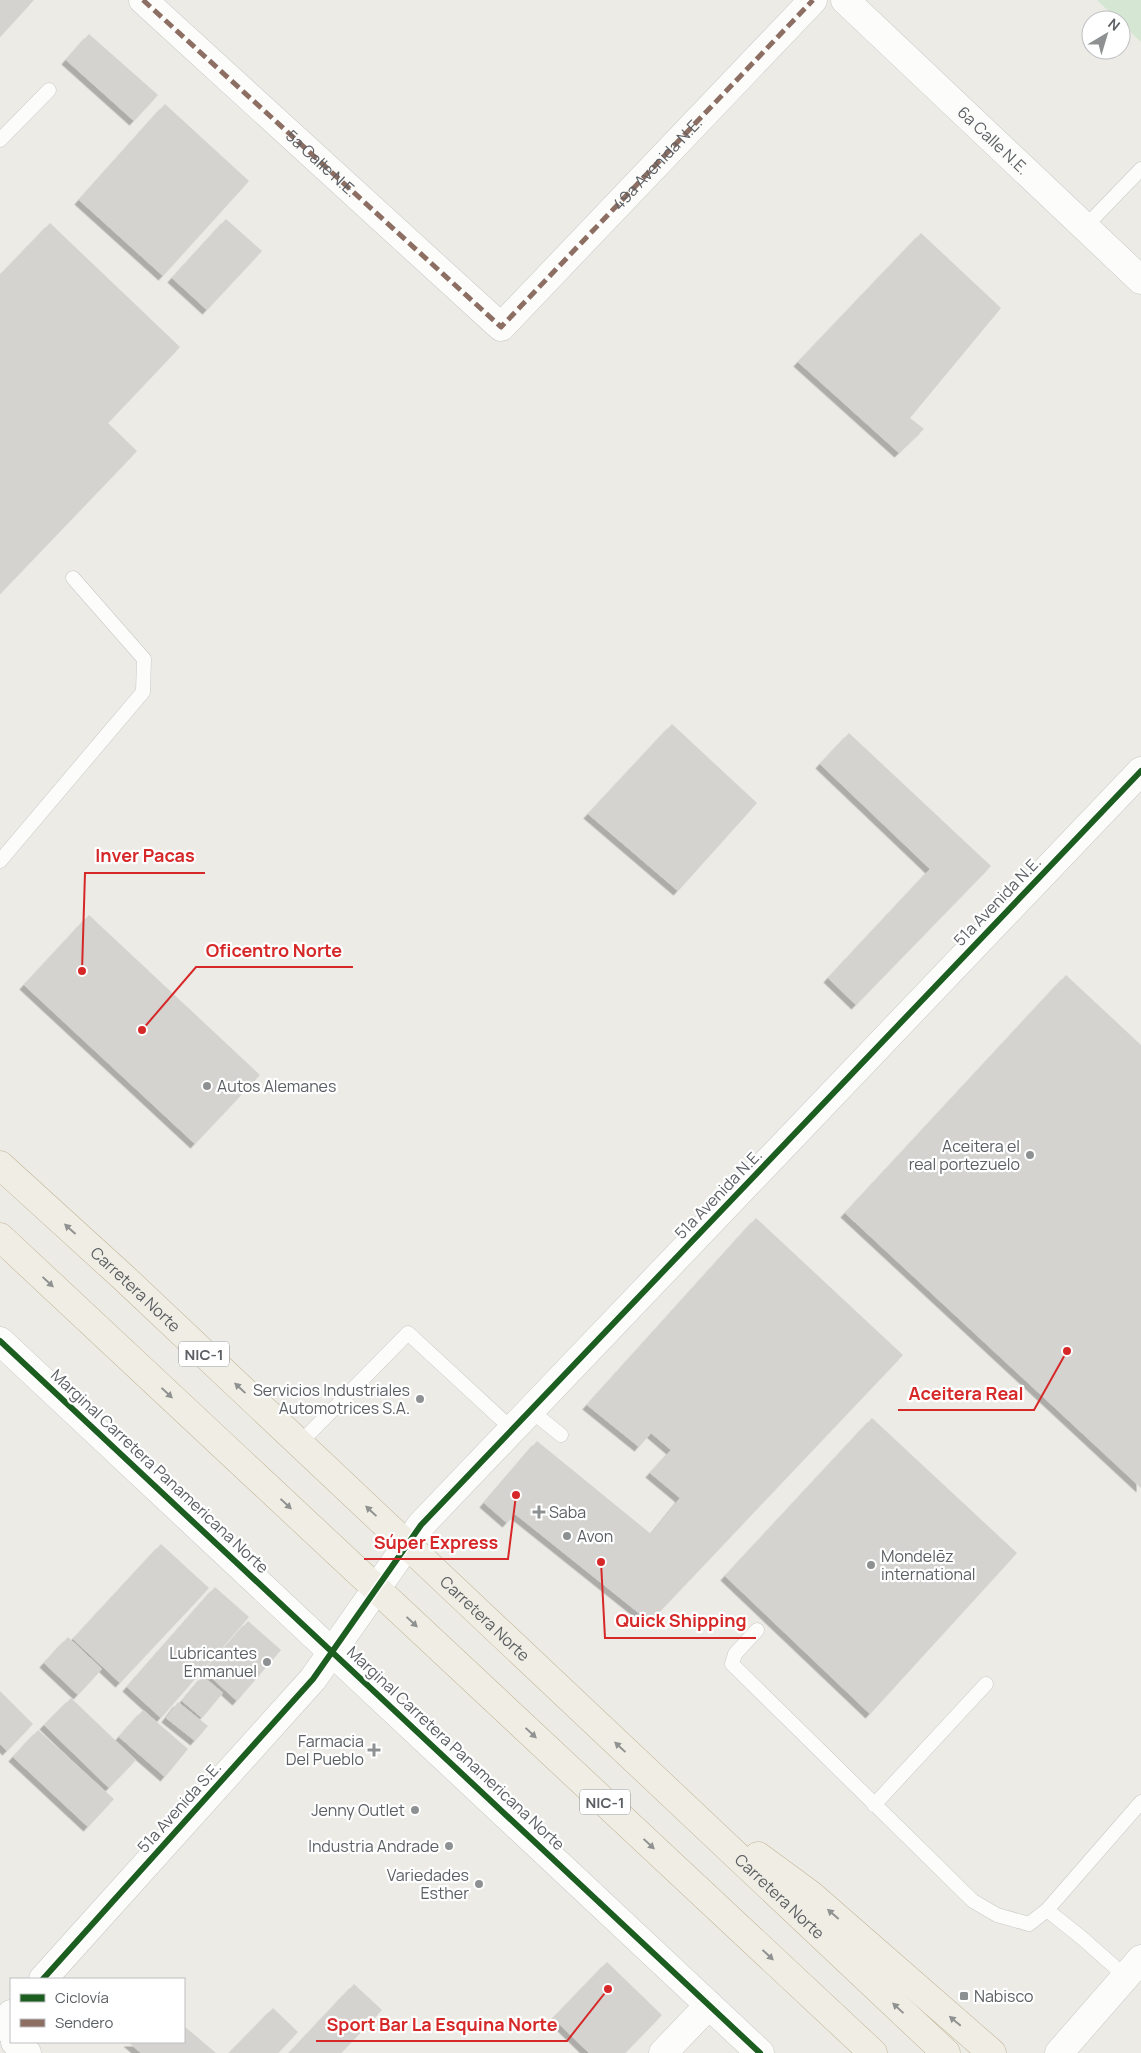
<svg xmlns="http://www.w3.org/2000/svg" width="1141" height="2053" font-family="Manrope,sans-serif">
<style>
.green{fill:#d5e7d2}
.building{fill:#d4d3d0;filter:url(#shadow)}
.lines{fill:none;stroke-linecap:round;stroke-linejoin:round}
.service-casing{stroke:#c8c8c7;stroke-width:15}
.minor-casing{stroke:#c8c8c7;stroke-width:29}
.tertiary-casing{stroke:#c8c8c7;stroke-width:29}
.trunk-casing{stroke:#c2b395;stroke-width:29}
.service{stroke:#fcfcfb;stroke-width:14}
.minor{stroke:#fcfcfb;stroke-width:28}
.tertiary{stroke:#fcfcfb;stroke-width:28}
.trunk{stroke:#f0eee4;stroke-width:28}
.quiet{stroke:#8d6e63;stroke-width:5;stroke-dasharray:10 5;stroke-linecap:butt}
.cycleway-casing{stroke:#fff;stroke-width:9}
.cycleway{stroke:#1b5e20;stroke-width:6}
.oneway{fill:#909291}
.poi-dot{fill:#8e9192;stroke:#fff;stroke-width:2}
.labels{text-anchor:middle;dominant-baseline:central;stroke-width:4.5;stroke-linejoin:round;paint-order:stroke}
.shield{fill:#fff;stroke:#8d9092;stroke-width:1}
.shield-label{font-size:15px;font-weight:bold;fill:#5c6064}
.street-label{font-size:16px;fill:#5c6064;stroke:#fff}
.poi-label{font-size:16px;fill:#5c6064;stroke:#fff;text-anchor:end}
.leader{fill:none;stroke:#d62828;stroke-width:2}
.callout-dot{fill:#d62828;stroke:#fff;stroke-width:2}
.callout-label{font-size:18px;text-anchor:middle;font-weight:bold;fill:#d62828;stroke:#fff;stroke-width:4.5;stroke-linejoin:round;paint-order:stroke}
</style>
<defs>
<filter id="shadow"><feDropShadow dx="-4.5" dy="4.5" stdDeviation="0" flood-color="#0004"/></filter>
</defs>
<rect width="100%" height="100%" fill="#ecebe6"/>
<path class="green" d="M1097,0H1141V42L1121,23V20H1118Z"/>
<path class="building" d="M0,0H34L0,37Z
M89,34L158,95L134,121L66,60Z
M165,104L249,181L163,276L79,200Z
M226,219L262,251L207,310L172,278Z
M50,223L180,347L108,423L137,451L0,594V275Z
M921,233L1001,308L910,418L924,429L899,453L798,362Z
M672,724L757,803L678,891L588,814Z
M849,733L991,866L856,1005L828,978L930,869L820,764Z
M89,915L260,1075L195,1144L24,985Z
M1066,975L1141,1045V1488L845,1213Z
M756,1218L903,1355L650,1622L515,1514L507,1523L484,1503L537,1441L651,1534L680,1498L650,1473L671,1450L651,1433L639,1447L587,1405Z
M872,1418L1017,1553L870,1714L725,1576Z
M161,1544L209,1588L120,1683L73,1639Z
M215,1587L249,1617L161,1718L127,1687Z
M248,1621L281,1650L237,1701L204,1671Z
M68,1637L102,1669L78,1695L44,1663Z
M203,1676L223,1693L202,1718L182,1701Z
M0,1691L33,1724L7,1751L0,1744Z
M71,1698L136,1760L109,1788L44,1725Z
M178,1702L208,1726L195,1741L166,1718Z
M143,1710L188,1749L165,1777L119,1737Z
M38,1730L114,1799L88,1827L13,1757Z
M607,1962L662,2015L625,2053H589L553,2018Z
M354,1984L382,2010L341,2053H289Z
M273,2008L298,2032L278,2053H229Z
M184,2026L216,2053H141L128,2042H184Z"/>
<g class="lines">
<defs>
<path id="service" d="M0,140L49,90
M1085,227L1141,169
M0,861L143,692L144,659L73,578
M530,1410L561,1435
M299,1444L408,1333L512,1429
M757,1630L735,1654L732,1664L973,1901L997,1915L1029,1924L1047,1910L1141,1802
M874,1805L986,1684
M1047,1910L1082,1938L1125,1976"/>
<path id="minor" d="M143,0L501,327L813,0
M43,1979L313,1679L421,1525L1141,771
M0,2027L11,2014
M15,2042L27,2053
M663,2053L709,2005
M1059,2053L1141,1959"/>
<g id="tertiary">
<path id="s1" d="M845,0L1141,280"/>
<path d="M0,1341L760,2053"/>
</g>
<g id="trunk">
<path id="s2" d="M0,1165L123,1277L946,2053"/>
<path d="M0,1237L873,2053"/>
<path d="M758,1856L811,1895L992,2053"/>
</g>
</defs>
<use href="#service" class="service-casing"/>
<use href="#minor" class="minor-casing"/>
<use href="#tertiary" class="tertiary-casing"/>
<use href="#trunk" class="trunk-casing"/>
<use href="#service" class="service"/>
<use href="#minor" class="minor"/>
<use href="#tertiary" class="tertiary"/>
<use href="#trunk" class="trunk"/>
<path class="quiet" id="s3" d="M143,0L501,327L813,0"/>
<defs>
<path id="cycleway" d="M0,1341L760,2053
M43,1979L313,1679L421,1525L1141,771"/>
</defs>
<use href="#cycleway" class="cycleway-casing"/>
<use href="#cycleway" class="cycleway"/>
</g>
<defs><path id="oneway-solid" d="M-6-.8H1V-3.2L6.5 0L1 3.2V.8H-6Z" transform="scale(1.25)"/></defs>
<g class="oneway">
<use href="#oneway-solid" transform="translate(70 1229) rotate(-138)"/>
<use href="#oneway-solid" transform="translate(48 1282) rotate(43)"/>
<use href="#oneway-solid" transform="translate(240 1388) rotate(-137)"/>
<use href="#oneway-solid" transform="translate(167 1393) rotate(43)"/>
<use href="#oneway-solid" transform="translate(286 1504) rotate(43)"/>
<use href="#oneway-solid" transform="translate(371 1511) rotate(-137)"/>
<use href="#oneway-solid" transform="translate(412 1622) rotate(43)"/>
<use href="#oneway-solid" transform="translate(531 1733) rotate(43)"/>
<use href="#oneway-solid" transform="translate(620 1747) rotate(-137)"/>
<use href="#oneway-solid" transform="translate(649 1844) rotate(43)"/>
<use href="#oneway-solid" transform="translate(833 1914) rotate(-139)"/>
<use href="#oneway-solid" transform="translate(768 1955) rotate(43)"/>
<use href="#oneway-solid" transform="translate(898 2008) rotate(-137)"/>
<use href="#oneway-solid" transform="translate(955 2021) rotate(-140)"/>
</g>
<g class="poi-dot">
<circle cx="207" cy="1086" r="5"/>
<circle cx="1030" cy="1155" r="5"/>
<circle cx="420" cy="1399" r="5"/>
<path d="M536.5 1504.5h5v5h5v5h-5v5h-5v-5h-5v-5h5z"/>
<circle cx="567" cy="1536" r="5"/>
<circle cx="871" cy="1565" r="5"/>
<circle cx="267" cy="1662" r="5"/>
<path d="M371.5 1742.5h5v5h5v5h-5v5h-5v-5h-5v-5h5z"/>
<circle cx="415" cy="1810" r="5"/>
<circle cx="449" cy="1846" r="5"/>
<circle cx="479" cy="1884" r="5"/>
<rect x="959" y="1991" width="10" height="10" rx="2.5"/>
</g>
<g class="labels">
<g class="shield">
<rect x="179" y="1341.5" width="50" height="25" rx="4"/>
<rect x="580" y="1789.5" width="50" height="25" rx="4"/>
</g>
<g class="shield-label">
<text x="204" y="1354">NIC-1</text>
<text x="605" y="1802">NIC-1</text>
</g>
<g class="street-label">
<text stroke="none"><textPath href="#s1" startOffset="204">6a Calle N.E.</textPath></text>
<text stroke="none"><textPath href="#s3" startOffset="242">5a Calle N.E.</textPath></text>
<text stroke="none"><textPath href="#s3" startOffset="711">49a Avenida N.E.</textPath></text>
<text transform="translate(997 901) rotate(-46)">51a Avenida N.E.</text>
<text transform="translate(718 1194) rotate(-46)">51a Avenida N.E.</text>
<text stroke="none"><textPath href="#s2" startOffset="184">Carretera Norte</textPath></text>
<text transform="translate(160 1471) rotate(43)">Marginal Carretera Panamericana Norte</text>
<text stroke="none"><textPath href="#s2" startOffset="664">Carretera Norte</textPath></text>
<text transform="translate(456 1748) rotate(43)">Marginal Carretera Panamericana Norte</text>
<text transform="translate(179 1807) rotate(-48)">51a Avenida S.E.</text>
<text stroke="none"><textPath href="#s2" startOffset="1069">Carretera Norte</textPath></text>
</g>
<g class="poi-label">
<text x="217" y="1086" text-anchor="start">Autos Alemanes</text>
<text x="1020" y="1146">Aceitera el<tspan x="1020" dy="18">real portezuelo</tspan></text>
<text x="410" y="1390">Servicios Industriales<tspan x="410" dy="18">Automotrices S.A.</tspan></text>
<text x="549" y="1512" text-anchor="start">Saba</text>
<text x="577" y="1536" text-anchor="start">Avon</text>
<text x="881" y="1556" text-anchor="start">Mondelēz<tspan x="881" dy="18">international</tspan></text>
<text x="257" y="1653">Lubricantes<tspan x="257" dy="18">Enmanuel</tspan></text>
<text x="364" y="1741">Farmacia<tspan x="364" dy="18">Del Pueblo</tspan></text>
<text x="405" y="1810">Jenny Outlet</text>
<text x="439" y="1846">Industria Andrade</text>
<text x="469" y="1875">Variedades<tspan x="469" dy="18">Esther</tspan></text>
<text x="974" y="1996" text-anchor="start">Nabisco</text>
</g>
</g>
<path class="leader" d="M82 971L85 873H205M142 1030L196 967H353M1067 1351L1034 1410H898M516 1495L508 1559H364M601 1562L605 1638H756M608 1989L567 2041H316"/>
<g class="callout-dot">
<circle cx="82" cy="971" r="5"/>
<circle cx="142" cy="1030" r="5"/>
<circle cx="1067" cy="1351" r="5"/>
<circle cx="516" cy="1495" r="5"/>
<circle cx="601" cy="1562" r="5"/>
<circle cx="608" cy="1989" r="5"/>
</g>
<g class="callout-label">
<text x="145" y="862">Inver Pacas</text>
<text x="274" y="957">Oficentro Norte</text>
<text x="966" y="1400">Aceitera Real</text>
<text x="436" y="1549">Súper Express</text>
<text x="681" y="1627">Quick Shipping</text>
<text x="442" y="2031">Sport Bar La Esquina Norte</text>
</g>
<rect x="10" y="1978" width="175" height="65" fill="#ffffff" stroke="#bebfc1"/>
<rect x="20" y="1994" width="25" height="8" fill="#1b5e20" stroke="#bebfc1"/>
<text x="55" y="2003" font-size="15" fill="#5c6064">Ciclovía</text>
<rect x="20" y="2019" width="25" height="8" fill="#8d6e63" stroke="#bebfc1"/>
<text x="55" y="2028" font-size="15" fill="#5c6064">Sendero</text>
<g transform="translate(1106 35) rotate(38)"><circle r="24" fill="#ffffff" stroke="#bebfc1"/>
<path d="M0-4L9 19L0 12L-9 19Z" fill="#8e9192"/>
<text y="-8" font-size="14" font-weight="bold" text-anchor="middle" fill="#5c6064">N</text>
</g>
</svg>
